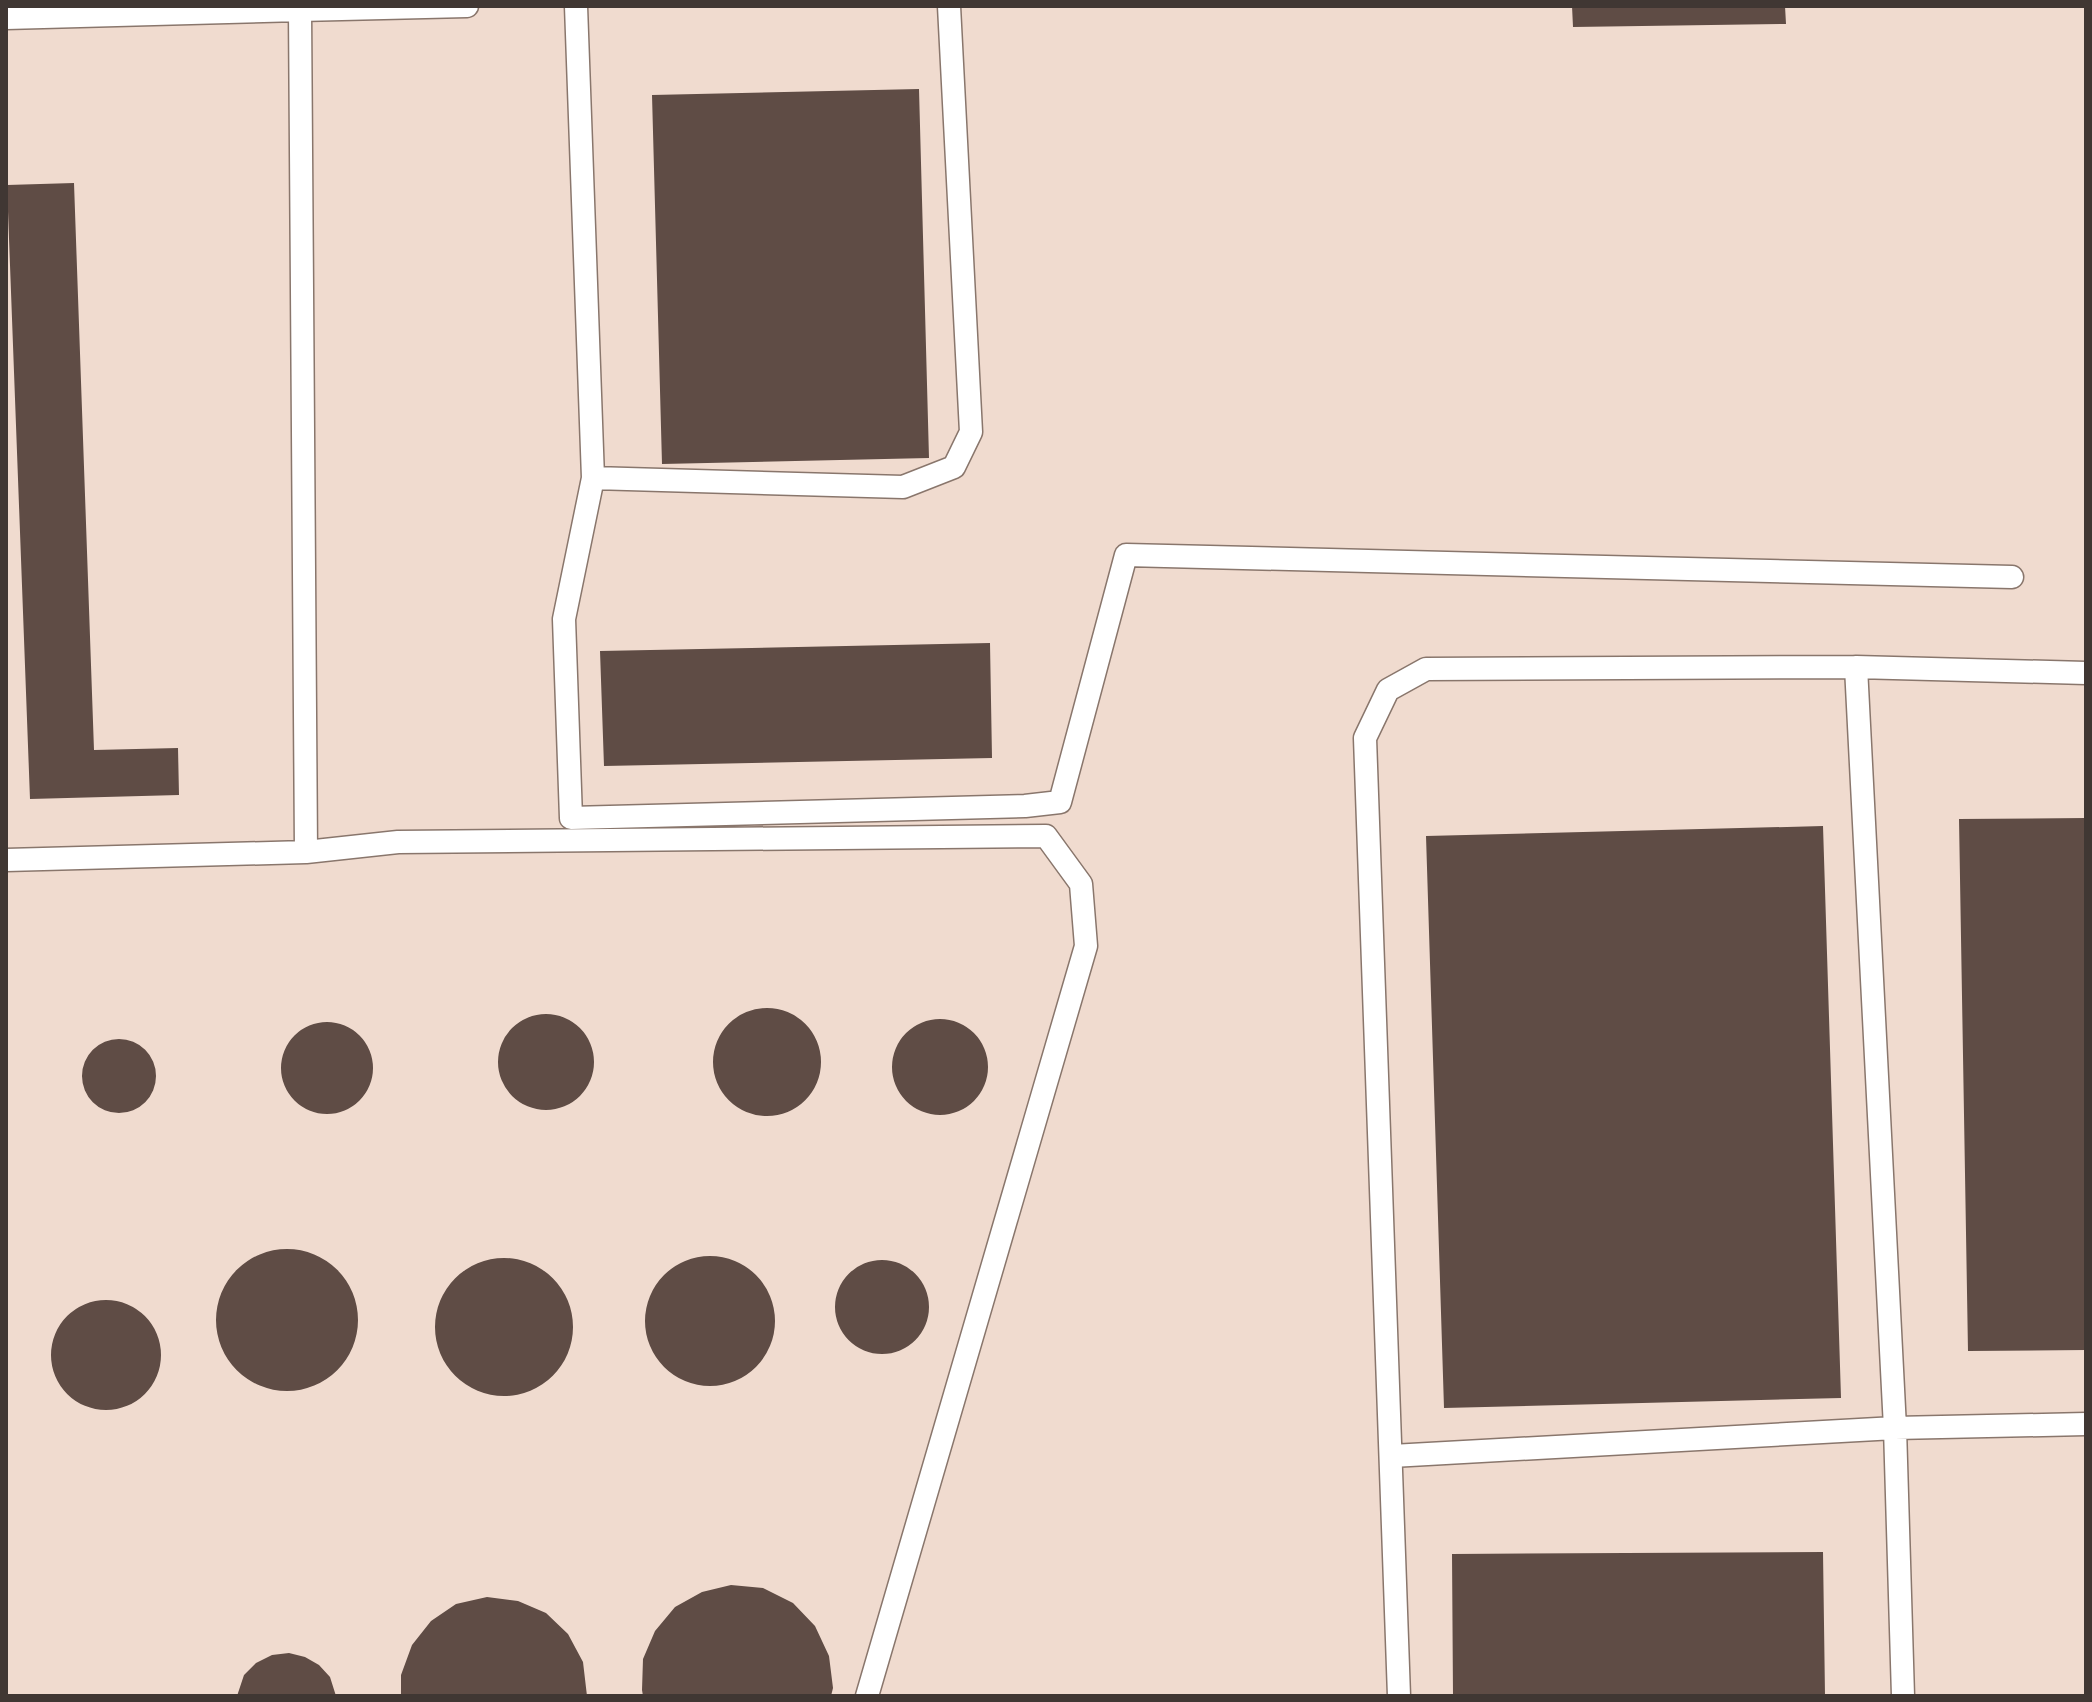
<svg xmlns="http://www.w3.org/2000/svg" width="2092" height="1702" font-family="'Libre Baskerville',serif">
<style>
.building{fill:#5f4c45}
.lines{fill:none;stroke-linecap:round;stroke-linejoin:round}
.service-casing{stroke:#89766c;stroke-width:25}
.service{stroke:#fff;stroke-width:22}
</style>
<rect width="100%" height="100%" fill="#f0dbcf"/>
<path class="building" d="M1572,6H1785L1786,24L1573,27Z
M919,89L929,458L662,464L652,95Z
M74,183L94,750L178,748L179,795L30,799L7,185Z
M990,643L992,758L604,766L600,651Z
M2086,818V1350L1968,1351L1959,819Z
M1823,826L1841,1398L1444,1408L1426,836Z
M713 1062a54 54 0 1 1 108 0a54 54 0 1 1-108 0Z
M498 1062a48 48 0 1 1 96 0a48 48 0 1 1-96 0Z
M892 1067a48 48 0 1 1 96 0a48 48 0 1 1-96 0Z
M281 1068a46 46 0 1 1 92 0a46 46 0 1 1-92 0Z
M82 1076a37 37 0 1 1 74 0a37 37 0 1 1-74 0Z
M216 1320a71 71 0 1 1 142 0a71 71 0 1 1-142 0Z
M645 1321a65 65 0 1 1 130 0a65 65 0 1 1-130 0Z
M435 1327a69 69 0 1 1 138 0a69 69 0 1 1-138 0Z
M835 1307a47 47 0 1 1 94 0a47 47 0 1 1-94 0Z
M51 1355a55 55 0 1 1 110 0a55 55 0 1 1-110 0Z
M1823,1552L1825,1696H1453L1452,1554Z
M731,1585L763,1588L793,1603L815,1626L829,1656L833,1688L831,1696H643L642,1690L643,1659L655,1631L675,1607L702,1592Z
M487,1597L518,1601L546,1613L568,1634L583,1662L587,1696H401V1675L412,1645L431,1621L456,1604Z
M289,1653L305,1657L319,1665L330,1677L336,1696H237L244,1675L256,1663L272,1655Z"/>
<g class="lines">
<defs>
<path id="service" d="M576,6L593,478L564,619L571,818L1025,806L1060,802L1126,555L2012,577
M300,10L467,6
M6,18L300,10L306,852L398,842L1046,836L1081,884L1086,946L867,1696
M593,478L903,487L954,467L971,432L949,6
M6,860L306,852
M1392,1456L1895,1428L1856,667
M1399,1696L1365,738L1388,690L1426,669L1856,667L2086,673
M1903,1696L1895,1428L2086,1424"/>
</defs>
<use href="#service" class="service-casing"/>
<use href="#service" class="service"/>
</g>
<rect width="2092" height="1702" fill="none" stroke="#403733" stroke-width="16"/>
</svg>
